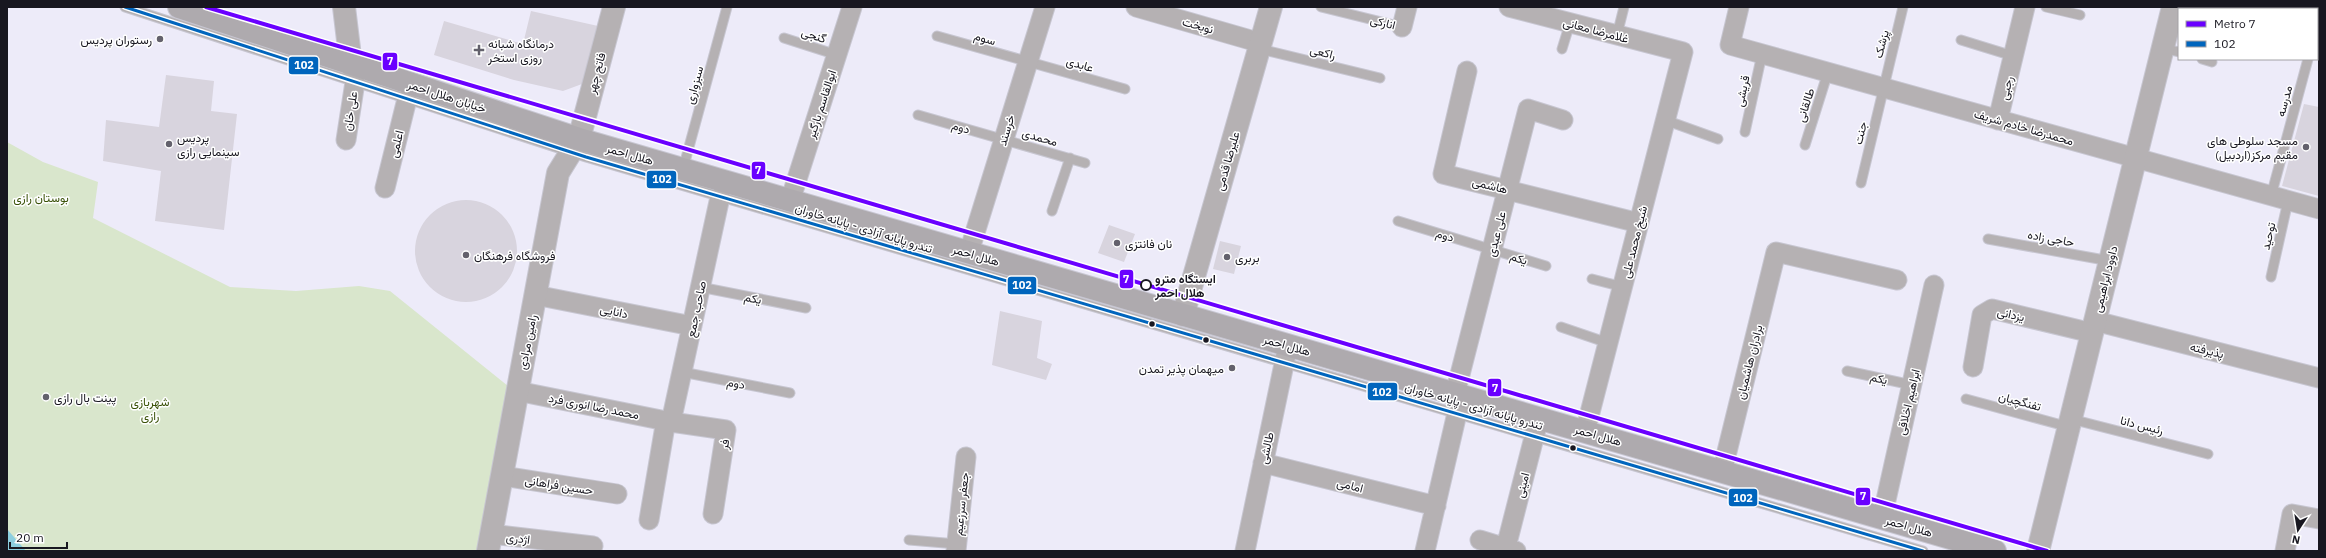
<svg xmlns="http://www.w3.org/2000/svg" width="2326" height="558" font-family="'IBM Plex Sans',Vazirmatn,sans-serif">
<style>
.green{fill:#d9e6cc}
.water{fill:#8ccedf}
.building{fill:#d8d4de}
.lines{fill:none;stroke-linecap:round;stroke-linejoin:round}
.service-casing{stroke:#c7c6d1;stroke-width:11}
.minor-casing{stroke:#c7c6d1;stroke-width:21}
.tertiary-casing{stroke:#c7c6d1;stroke-width:24}
.primary-casing{stroke:#c7c6d1;stroke-width:24}
.service{stroke:#b5b1b3;stroke-width:9}
.minor{stroke:#b5b1b3;stroke-width:19}
.tertiary{stroke:#b5b1b3;stroke-width:22}
.primary{stroke:#aeaaae;stroke-width:22}
.bus-1-casing{stroke:#fff;stroke-width:6}
.bus-1{stroke:#0065bd;stroke-width:3}
.metro-1-casing{stroke:#fff;stroke-width:7}
.metro-1{stroke:#6a00ff;stroke-width:4}
.poi-dot{fill:#63616c;stroke:#fff;stroke-width:1.5}
.stop-dot{fill:#fff;stroke:#181720;stroke-width:2}
.bus-dot{fill:#181720;stroke:#fff;stroke-width:1.5}
.labels{text-anchor:middle;dominant-baseline:central;stroke-width:3;stroke-linejoin:round;paint-order:stroke}
.street-label{font-size:12px;fill:#181720;stroke:#fff}
.poi-label{font-size:12px;fill:#181720;stroke:#fff;text-anchor:start}
.park-label{font-size:12px;fill:#395107;stroke:#fff}
.stop-label{font-size:12px;font-weight:bold;fill:#181720;stroke:#fff;text-anchor:start}
.line-badge{stroke:#fff;stroke-width:1.5}
.badge-label{font-size:11px;text-anchor:middle;font-weight:bold;fill:#fff}
</style>
<rect width="100%" height="100%" fill="#edebf9"/>
<path class="green" d="M7,142L43,162L98,182L93,218L230,287L296,291L359,286L390,291L508,386L477,551H7Z"/>
<path class="water" d="M7,529L26,551H7Z"/>
<path class="building" d="M531,11L598,26L582,84L563,91L514,80L434,55L444,21L523,44Z
M166,75L214,81L211,111L237,114L224,230L155,221L161,171L103,161L106,120L159,127Z
M2304,104L2319,107V196L2282,186Z
M415 251a51 51 0 1 1 102 0a51 51 0 1 1-102 0Z
M1109,225L1135,234L1124,262L1098,253Z
M1220,241L1241,246L1234,274L1213,269Z
M1000,311L1042,321L1037,358L1052,364L1046,380L992,365Z"/>
<g class="lines">
<defs>
<path id="service" d="M125,7L586,157L1923,551
M1321,7L1402,27
M2046,7L2080,15
M1617,35L1624,7
M937,36L1125,89
M784,38L837,55
M1961,40L2013,56
M2163,48L2179,52
M1260,49L1380,78
M1562,49L1570,23
M2317,49L2319,50
M2202,59L2212,62
M918,115L1085,163
M1665,120L1718,139
M1745,132L1762,54
M1805,145L1828,72
M683,169L727,7
M1861,183L1903,7
M2271,196L2308,59
M1052,211L1070,158
M1398,221L1546,266
M1988,239L2110,261
M2271,277L2288,201
M1592,279L1623,287
M700,287L806,308
M1561,327L1608,343
M1847,371L1912,385
M682,372L790,393
M1966,399L2069,427
M2071,419L2208,454
M909,540L957,544"/>
<path id="minor" d="M1136,7L1261,43
M1509,7L1683,52L1585,432
M1739,7L1730,45L2319,209
M1402,27L1407,7
M1467,71L1443,174L1639,223
M1998,120L2025,7
M346,140L355,82
M385,188L407,99
M790,201L852,7
M969,252L1045,7
M535,295L692,326
M2095,321L2319,378
M1973,367L1982,315L1992,309L2092,333
M517,391L671,422L726,430L713,514
M1455,394L1528,109L1563,120
M671,422L720,197
M1263,463L1436,506
M1722,472L1776,252L1897,280
M502,476L617,494
M1882,518L1934,285
M649,520L666,420
M491,534L593,546
M1480,540L1516,551
M956,551L966,457
M1245,551L1288,345
M1425,551L1461,396
M1505,551L1539,418
M2285,551L2292,514L2319,519"/>
<path id="tertiary" d="M344,7L351,65
M1183,315L1271,7
M488,551L558,173L579,139L614,7
M2038,551L2173,7"/>
<path id="primary" d="M179,7L579,139L1995,551"/>
</defs>
<use href="#service" class="service-casing"/>
<use href="#minor" class="minor-casing"/>
<use href="#tertiary" class="tertiary-casing"/>
<use href="#primary" class="primary-casing"/>
<use href="#service" class="service"/>
<use href="#minor" class="minor"/>
<use href="#tertiary" class="tertiary"/>
<use href="#primary" class="primary"/>
<defs>
<path id="bus-1" d="M125,7L586,157L1923,551"/>
</defs>
<use href="#bus-1" class="bus-1-casing"/>
<use href="#bus-1" class="bus-1"/>
<defs>
<path id="metro-1" d="M206,7L2047,551"/>
</defs>
<use href="#metro-1" class="metro-1-casing"/>
<use href="#metro-1" class="metro-1"/>
</g>
<g class="poi-dot">
<circle cx="160" cy="39" r="4"/>
<path d="M477 44h4v4h4v4h-4v4h-4v-4h-4v-4h4z"/>
<circle cx="169" cy="144" r="4"/>
<circle cx="2306" cy="147" r="4"/>
<circle cx="1117" cy="243" r="4"/>
<circle cx="466" cy="255" r="4"/>
<circle cx="1227" cy="257" r="4"/>
<circle cx="1232" cy="368" r="4"/>
<circle cx="46" cy="397" r="4"/>
</g>
<circle class="stop-dot" cx="1146" cy="285" r="5"/>
<g class="bus-dot">
<circle cx="1152" cy="324" r="3.5"/>
<circle cx="1206" cy="340" r="3.5"/>
<circle cx="1573" cy="448" r="3.5"/>
</g>
<g class="labels">
<g class="street-label">
<text transform="translate(1383 22) rotate(14)">انارکی</text>
<text transform="translate(1198 25) rotate(16)">نوبخت</text>
<text transform="translate(1596 30) rotate(15)">غلامرضا معانی</text>
<text transform="translate(814 35) rotate(18)">گنجی</text>
<text transform="translate(985 38) rotate(16)">سوم</text>
<text transform="translate(1881 44) rotate(-75)">پزشک</text>
<text transform="translate(1323 52) rotate(14)">راکعی</text>
<text transform="translate(1080 64) rotate(16)">عابدی</text>
<text transform="translate(596 73) rotate(-75)">فاتح چهر</text>
<text transform="translate(694 85) rotate(-75)">سبزواری</text>
<text transform="translate(2006 88) rotate(-76)">رجبی</text>
<text transform="translate(1742 91) rotate(-78)">قریشی</text>
<text transform="translate(447 96) rotate(18)">خیابان هلال احمر</text>
<text transform="translate(2284 101) rotate(-75)">مدرسه</text>
<text transform="translate(821 104) rotate(-72)">ابوالقاسم بارگیر</text>
<text transform="translate(1805 105) rotate(-72)">طالقانی</text>
<text transform="translate(350 111) rotate(-81)">علی خان</text>
<text transform="translate(961 127) rotate(16)">دوم</text>
<text transform="translate(2024 127) rotate(16)">محمدرضا خادم شریف</text>
<text transform="translate(1006 130) rotate(-73)">خرسند</text>
<text transform="translate(1860 133) rotate(-77)">جنت</text>
<text transform="translate(1040 137) rotate(16)">محمدی</text>
<text transform="translate(396 144) rotate(-76)">اعلمی</text>
<text transform="translate(630 154) rotate(16)">هلال احمر</text>
<text transform="translate(1227 161) rotate(-74)">علیرضا قدمی</text>
<text transform="translate(1490 185) rotate(14)">هاشمی</text>
<text transform="translate(864 228) rotate(17)">تندرو پایانه آزادی - پایانه خاوران</text>
<text transform="translate(1496 234) rotate(-76)">علی عبدی</text>
<text transform="translate(1445 235) rotate(17)">دوم</text>
<text transform="translate(2268 236) rotate(-77)">توحید</text>
<text transform="translate(2051 238) rotate(10)">حاجی زاده</text>
<text transform="translate(1634 242) rotate(-76)">شیخ محمد علی</text>
<text transform="translate(976 255) rotate(16)">هلال احمر</text>
<text transform="translate(1519 258) rotate(18)">یکم</text>
<text transform="translate(2105 279) rotate(-76)">داوود ابراهیمی</text>
<text transform="translate(753 298) rotate(11)">یکم</text>
<text transform="translate(696 309) rotate(-78)">صاحب جمع</text>
<text transform="translate(614 311) rotate(12)">دانایی</text>
<text transform="translate(2011 314) rotate(13)">یزدانی</text>
<text transform="translate(527 342) rotate(-79)">رامین مرادی</text>
<text transform="translate(1287 345) rotate(16)">هلال احمر</text>
<text transform="translate(2207 350) rotate(14)">پذیرفته</text>
<text transform="translate(1749 362) rotate(-76)">برادران هاشمیان</text>
<text transform="translate(1879 378) rotate(13)">یکم</text>
<text transform="translate(736 383) rotate(11)">دوم</text>
<text transform="translate(2020 401) rotate(15)">تفنگچیان</text>
<text transform="translate(1908 402) rotate(-77)">ابراهیم اخلاقی</text>
<text transform="translate(594 406) rotate(11)">محمد رضا انوری فرد</text>
<text transform="translate(1474 406) rotate(16)">تندرو پایانه آزادی - پایانه خاوران</text>
<text transform="translate(2142 425) rotate(14)">رئیس دانا</text>
<text transform="translate(1598 435) rotate(16)">هلال احمر</text>
<text transform="translate(724 444) rotate(-81)">فر</text>
<text transform="translate(1266 448) rotate(-78)">طالشی</text>
<text transform="translate(559 485) rotate(9)">حسین فراهانی</text>
<text transform="translate(1350 485) rotate(14)">امامی</text>
<text transform="translate(1522 485) rotate(-76)">امینی</text>
<text transform="translate(961 504) rotate(-84)">جعفر سرزعیم</text>
<text transform="translate(1909 526) rotate(16)">هلال احمر</text>
<text transform="translate(518 538) rotate(7)">اژدری</text>
</g>
<g class="poi-label">
<text x="152" y="39" text-anchor="end">رستوران پردیس</text>
<text x="488" y="43">درمانگاه شبانه<tspan x="488" dy="14">روزی استخر</tspan></text>
<text x="177" y="137">پردیس<tspan x="177" dy="14">سینمایی رازی</tspan></text>
<text x="2298" y="140" text-anchor="end">مسجد سلوطی های<tspan x="2298" dy="14">مقیم مرکز(اردبیل)</tspan></text>
<text x="1125" y="243">نان فانتزی</text>
<text x="474" y="255">فروشگاه فرهنگان</text>
<text x="1235" y="257">بربری</text>
<text x="1224" y="368" text-anchor="end">میهمان پذیر تمدن</text>
<text x="54" y="397">پینت بال رازی</text>
</g>
<g class="park-label">
<text x="41" y="197">بوستان رازی</text>
<text x="150" y="401">شهربازی<tspan x="150" dy="14">رازی</tspan></text>
</g>
<g class="stop-label">
<text x="1155" y="278">ایستگاه مترو<tspan x="1155" dy="14">هلال احمر</tspan></text>
</g>
</g>
<g class="line-badge">
<rect x="382" y="52" width="16" height="19" rx="4" fill="#6a00ff"/>
<rect x="288" y="56" width="31" height="19" rx="4" fill="#0065bd"/>
<rect x="751" y="161" width="15" height="19" rx="4" fill="#6a00ff"/>
<rect x="646" y="170" width="31" height="19" rx="4" fill="#0065bd"/>
<rect x="1119" y="269" width="15" height="20" rx="4" fill="#6a00ff"/>
<rect x="1007" y="276" width="30" height="19" rx="4" fill="#0065bd"/>
<rect x="1487" y="378" width="15" height="19" rx="4" fill="#6a00ff"/>
<rect x="1367" y="382" width="31" height="19" rx="4" fill="#0065bd"/>
<rect x="1855" y="487" width="16" height="19" rx="4" fill="#6a00ff"/>
<rect x="1728" y="488" width="30" height="19" rx="4" fill="#0065bd"/>
</g>
<g class="badge-label">
<text x="390" y="65">7</text>
<text x="304" y="69">102</text>
<text x="758" y="174">7</text>
<text x="662" y="183">102</text>
<text x="1126" y="283">7</text>
<text x="1022" y="289">102</text>
<text x="1495" y="392">7</text>
<text x="1382" y="396">102</text>
<text x="1863" y="500">7</text>
<text x="1743" y="502">102</text>
</g>
<rect width="2326" height="558" fill="none" stroke="#181720" stroke-width="16"/>
<rect x="2178" y="8" width="140" height="52" fill="#ffffff" stroke="#a3a2a6"/>
<rect x="2186" y="21" width="20" height="6" fill="#6a00ff" stroke="#a3a2a6"/>
<text x="2214" y="28" font-size="12" fill="#181720">Metro 7</text>
<rect x="2186" y="41" width="20" height="6" fill="#0065bd" stroke="#a3a2a6"/>
<text x="2214" y="48" font-size="12" fill="#181720">102</text>
<g transform="translate(2298 530) rotate(192)" stroke="#ffffff" stroke-width="3" paint-order="stroke">
<path d="M0-3L7 15L0 10L-7 15Z" fill="#181720"/>
<text y="-6" font-size="11" font-weight="bold" text-anchor="middle" fill="#181720">N</text>
</g>
<path d="M10 542v6h57v-6" fill="none" stroke="#181720" stroke-width="2"/>
<text x="16" y="542" font-size="12" fill="#181720" stroke="#ffffff" stroke-width="3" paint-order="stroke">20 m</text>
</svg>
